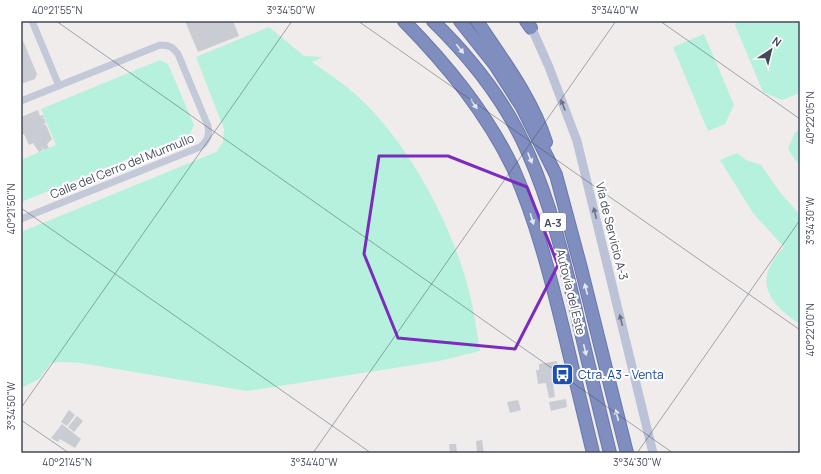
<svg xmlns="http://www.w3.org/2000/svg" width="821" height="474" font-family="Manrope,sans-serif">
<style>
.green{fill:#b5f1dc}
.building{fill:#caccd4}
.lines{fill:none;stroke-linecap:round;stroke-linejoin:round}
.motorway-casing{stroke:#6a78ab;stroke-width:14}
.minor{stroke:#c3c9d8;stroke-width:7}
.secondary{stroke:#bcc2d7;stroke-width:9}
.motorway{stroke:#7f8dbf;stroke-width:12}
.oneway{fill:#e5e8f2}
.oneway2{fill:#6d7386}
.marked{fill:none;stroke:#7b2cbf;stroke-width:3;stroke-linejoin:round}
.ticks{fill:none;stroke:#43495a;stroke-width:1;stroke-opacity:0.45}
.labels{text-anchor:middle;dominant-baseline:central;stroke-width:4;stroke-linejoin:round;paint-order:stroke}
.shield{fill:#fff;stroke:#7b808c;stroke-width:1}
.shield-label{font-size:11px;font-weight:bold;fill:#43495a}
.street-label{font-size:12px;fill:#43495a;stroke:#fff}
.transit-label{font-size:12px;fill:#164399;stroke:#fff;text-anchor:start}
.neatline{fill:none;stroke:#43495a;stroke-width:1.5}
.ticks-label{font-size:10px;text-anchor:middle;fill:#43495a}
</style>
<rect width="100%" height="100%" fill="#efeceb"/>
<path class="green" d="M736,21H800V93L782,100L763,92L735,25Z
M269,27L304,56L323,57L312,62C324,71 337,79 348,88C402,132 447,214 466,280C473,303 476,327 480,351L439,361L247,391L81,363L62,362L51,363L39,379L21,388V232L216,152L223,142L224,129L196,57Z
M704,34L734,105L725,124L708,131L673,47Z
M160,60L168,64L194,125L190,134L21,202V160L56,145L41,109Z
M800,130V167L788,149L795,132Z
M737,153L746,160L761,165L779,191L800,215V324C766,302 753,279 784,247L753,213L720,160Z"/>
<path class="building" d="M185,21H233L239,36L198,52Z
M21,36L37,74L35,79L21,84Z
M38,110L40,116L43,115L44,117L41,119L44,118L46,123L43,124L46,125L52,139L47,144L49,148L44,150L42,146L43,150L39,152L33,143L29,145L24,134L21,135V117Z
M557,361L559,375L552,376L555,397L549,398L546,383L538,384L536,370H539V364Z
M566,399L567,407L551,411L549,402Z
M518,400L521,410L510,413L507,402Z
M69,410L75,415L67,426L61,422Z
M77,416L83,421L74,432L68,427Z
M62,424L81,439L75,448L60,439L58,442L51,438Z
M482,440L484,453H477L476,441Z
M449,444H456L457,453H450Z"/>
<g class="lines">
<defs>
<path id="motorway" d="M404,21C447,65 486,112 513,168C535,218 549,271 562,324C572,367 583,410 593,453
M433,21C472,59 508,105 529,155C550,203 563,255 575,306C586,355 598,404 610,453
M460,21L495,65L522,107L556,175L581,268L627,453
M477,21C502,59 532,98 546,142
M526,21L531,28"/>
</defs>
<use href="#motorway" class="motorway-casing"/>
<path class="minor" d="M32,21L59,86
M21,101L160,45C169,45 173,47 178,54L208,126C210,135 207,142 200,147L21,219"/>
<path class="secondary" d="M529,22L549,67L577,141L653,453"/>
<use href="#motorway" class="motorway"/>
</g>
<defs><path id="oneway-solid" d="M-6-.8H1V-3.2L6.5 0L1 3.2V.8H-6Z"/></defs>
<g class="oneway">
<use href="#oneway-solid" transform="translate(460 49) rotate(51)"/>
<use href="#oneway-solid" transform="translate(474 104) rotate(57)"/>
<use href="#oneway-solid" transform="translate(530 158) rotate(68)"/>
<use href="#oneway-solid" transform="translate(532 219) rotate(73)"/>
<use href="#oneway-solid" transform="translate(586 289) rotate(-104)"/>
<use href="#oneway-solid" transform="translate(585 350) rotate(77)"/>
<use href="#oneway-solid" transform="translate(617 415) rotate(-104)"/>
</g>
<g class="oneway2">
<use href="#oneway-solid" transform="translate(563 105) rotate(-111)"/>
<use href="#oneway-solid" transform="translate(595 213) rotate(-104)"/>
<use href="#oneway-solid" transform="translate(621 320) rotate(-104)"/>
</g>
<path class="marked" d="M379,156H448L527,187L558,265L515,349L398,338L364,254Z"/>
<path class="ticks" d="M56,21L673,453M358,21L800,330M660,21L800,119M21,208L371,453M21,408L292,21M21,420L69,453M313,453L616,21M637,453L800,220"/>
<defs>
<symbol id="bus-square" viewBox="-11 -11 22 22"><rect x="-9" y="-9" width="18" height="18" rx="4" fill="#1a4fb4" stroke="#fff"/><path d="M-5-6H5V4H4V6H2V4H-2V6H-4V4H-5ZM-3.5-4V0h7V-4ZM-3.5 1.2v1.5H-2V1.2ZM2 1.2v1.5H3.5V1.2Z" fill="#fff"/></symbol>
</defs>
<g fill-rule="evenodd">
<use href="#bus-square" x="550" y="362" width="25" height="25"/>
</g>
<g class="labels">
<rect class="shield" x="540" y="213" width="26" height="18" rx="3"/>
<g class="shield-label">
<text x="553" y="222">A-3</text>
</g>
<g class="street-label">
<text transform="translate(122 166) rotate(-22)">Calle del Cerro del Murmullo</text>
<text transform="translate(612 231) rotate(76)">Vía de Servicio A-3</text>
<text transform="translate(571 292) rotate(76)">Autovía del Este</text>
</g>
<g class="transit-label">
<text x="578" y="374">Ctra. A3 - Venta</text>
</g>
</g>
<rect width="821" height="474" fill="none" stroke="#ffffff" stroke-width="44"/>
<g transform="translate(771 50) rotate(35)" stroke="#ffffff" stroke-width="3" paint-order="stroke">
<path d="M0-3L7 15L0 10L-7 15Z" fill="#43495a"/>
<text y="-6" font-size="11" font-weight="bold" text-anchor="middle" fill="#43495a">N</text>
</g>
<rect x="22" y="22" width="777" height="430" class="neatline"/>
<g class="ticks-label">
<text x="57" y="14">40°21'55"N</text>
<text x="291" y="14">3°34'50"W</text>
<text x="615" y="14">3°34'40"W</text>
<text transform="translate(810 118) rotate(-90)" y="4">40°22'05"N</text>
<text transform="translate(11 209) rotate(-90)" y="4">40°21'50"N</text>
<text transform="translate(810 221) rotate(-90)" y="4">3°34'30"W</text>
<text transform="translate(810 330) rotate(-90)" y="4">40°22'00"N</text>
<text transform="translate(11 406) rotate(-90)" y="4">3°34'50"W</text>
<text x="67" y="466">40°21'45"N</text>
<text x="314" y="466">3°34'40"W</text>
<text x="637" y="466">3°34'30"W</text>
</g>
</svg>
